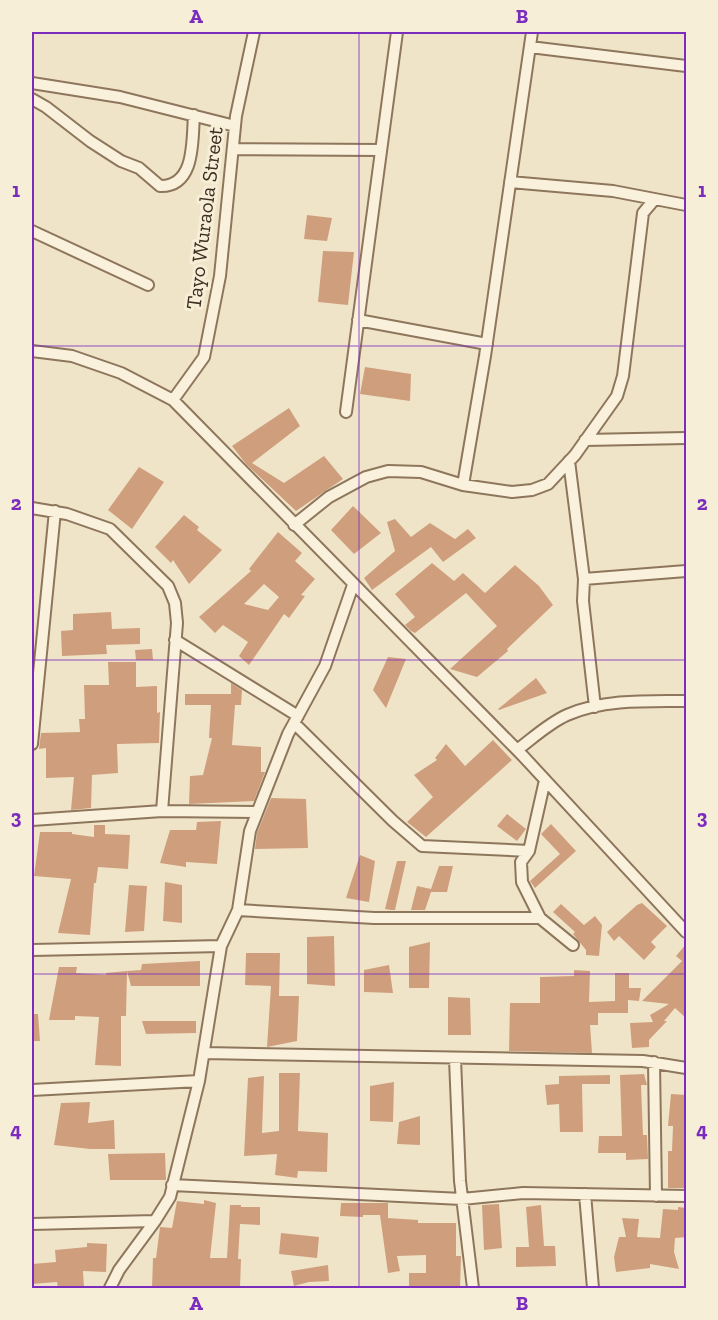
<svg xmlns="http://www.w3.org/2000/svg" width="718" height="1320" font-family="'Zilla Slab',serif">
<style>
.building{fill:#cf9f7d;fill-rule:evenodd}
.lines{fill:none;stroke-linecap:round;stroke-linejoin:round}
.street-casing{stroke:#8d765c;stroke-width:14}
.street{stroke:#faf1dc;stroke-width:10}
.grid{fill:none;stroke:#7b2cbf;stroke-width:1.5;stroke-opacity:0.55}
.labels{text-anchor:middle;dominant-baseline:central;stroke-width:6;stroke-linejoin:round;paint-order:stroke}
.street-label{font-size:21px;fill:#3d2e20;stroke:#f7eed8}
.neatline{fill:none;stroke:#7b2cbf;stroke-width:2}
.grid-label{font-size:20px;text-anchor:middle;font-weight:bold;fill:#7b2cbf}
</style>
<rect width="100%" height="100%" fill="#f0e4c8"/>
<path class="building" d="M307,215L332,218L327,241L304,239Z
M323,251L354,252L348,305L318,302Z
M365,367L411,374L410,401L360,394Z
M289,408L300,426L252,463L284,483L324,456L343,479L296,511L246,464L232,446Z
M139,467L164,482L132,529L108,510Z
M353,506L381,533L354,554L331,530Z
M184,515L199,527L197,530L222,550L189,584L173,560L171,563L155,547Z
M395,519L411,537L430,523L455,539L468,529L476,538L443,562L431,547L372,590L364,578L395,551L387,522Z
M278,532L302,553L295,561L315,579L301,595L305,596L289,618L284,614L249,665L239,656L248,642L223,625L215,633L199,617L251,571L249,569ZM264,584L279,597L268,610L244,604Z
M432,563L454,581L463,573L485,593L515,565L539,586L553,605L507,649L508,651L477,677L450,669L497,626L466,593L415,633L411,631L405,625L415,617L395,594Z
M111,612L112,629L140,628V644L106,645L107,654L62,656L61,631L73,630V614Z
M152,649L153,660H136L135,650Z
M388,657L406,659L386,708L373,690Z
M108,662H136V687L157,686V713L160,712L159,743L117,744L118,773L92,775L91,808L71,810L74,777L46,778V748L39,749L41,733L80,732L79,719H85L84,685H109Z
M536,678L547,693L499,710L498,709Z
M231,683L242,690L241,705H235L232,745L261,747V772H265L254,801L189,804L190,776L203,775L212,738H209L211,705H185V694H231Z
M493,740L512,760L426,837L407,822L433,797L414,775L437,760L435,758L446,744L465,766Z
M271,798L306,799L308,848L255,849L257,833Z
M507,814L526,829L517,841L497,826Z
M221,821L217,864L186,862V867L160,863L170,830H196L197,822Z
M551,824L576,851L535,888L530,881L560,854L541,834Z
M94,825H105V834L130,835L128,869L98,867L96,883H94L90,935L58,933L71,879L34,876L40,832H72V834L94,837Z
M360,855L375,861L369,902L346,898Z
M397,861H406L395,910H391L385,909Z
M439,866H453L447,892H431L425,910H411L417,886L431,889Z
M165,882L182,885V923L163,921Z
M129,885L147,886L144,931L125,932Z
M642,903L667,926L651,942L656,947L644,960L619,936L614,941L607,932L637,905Z
M561,904L584,925L595,916L602,925L599,956L586,955V950L573,934L575,932L553,912Z
M334,936L335,986L307,984V937Z
M430,942L429,988H409V947Z
M687,943V1019L675,1008L664,1021H667L649,1040V1047L632,1048L630,1023L653,1022L650,1015L669,1004L642,1001L682,961L676,956Z
M246,953H280L279,996H299L297,1041L267,1047L271,986L245,985Z
M200,961V986H131L127,971L141,970L142,964Z
M389,965L393,993L364,992V970Z
M59,967H77L76,973L106,975V973L127,971L126,1016H121V1066L95,1065L99,1017L75,1016V1020H49Z
M574,970L590,971L589,1002L615,1001V973H629V988H641L639,1001L628,1000V1013H598V1025H590L592,1053L509,1051L510,1003H540V977L574,976Z
M448,997L470,998L471,1035H448Z
M32,1014H38L40,1041H32Z
M142,1021H196V1033L146,1034Z
M279,1073H300L298,1131L328,1133L327,1172L298,1171L297,1178L275,1175L277,1154L244,1156L248,1078L264,1076L262,1133L279,1131Z
M644,1074L647,1085H641L643,1135H647L648,1159L626,1160V1153H598L599,1136H622L620,1075Z
M610,1075V1084H582L583,1132H560L559,1104L547,1105L545,1085L559,1084V1076Z
M394,1082L393,1122L370,1121V1086Z
M671,1094L687,1095V1188H668V1151H672L673,1126H668Z
M90,1102L88,1123L114,1120L115,1149H90L54,1145L61,1103Z
M420,1116V1145L397,1144L399,1122Z
M165,1153L166,1180H110L108,1154Z
M204,1200L216,1203L210,1258H227L230,1205H241V1207H260V1225L240,1224L238,1259H241L240,1288H152L153,1258H156L160,1227L172,1228L177,1201L204,1204Z
M341,1203H388V1218L418,1220V1223H456V1256H461L460,1288H409V1273H426V1255L397,1256L400,1271L388,1273L380,1215H363V1217L340,1216Z
M499,1204L502,1248L484,1250L482,1205Z
M541,1205L544,1246H555L556,1266L516,1267V1247H529L526,1207Z
M678,1207L687,1208V1237L675,1238L674,1252L679,1269L650,1264V1268L616,1272L614,1257L619,1237H626L622,1218L639,1219L637,1237L660,1238L663,1209L678,1210Z
M281,1233L319,1237L317,1258L279,1254Z
M87,1243L107,1244L106,1272L83,1271L84,1288H58L57,1282L32,1284V1264L56,1262L55,1250L87,1247Z
M328,1265L329,1281L309,1282L294,1286L291,1271Z"/>
<g class="lines">
<defs>
<path id="street" d="M530,47L686,66
M32,83L120,97L235,126
M32,99L46,107L90,141L121,161L139,168L160,186C196,187 192,139 194,115
M233,149L381,150
M510,182L613,191L686,205
M32,231L148,285
M358,320L487,344
M32,351L72,356L121,373L173,400L523,756L686,932
M173,400L204,357L220,276L236,116L254,32
M346,412L397,32
M585,440L686,438
M569,461L584,579L583,601L595,707
M463,485L485,356L532,32
M32,508L67,514L110,529L168,586L175,603L177,623L162,811
M294,525L329,497L366,477L388,471L421,472L463,485L512,492L532,490L548,484L575,455L617,396L623,376L643,213L654,200
M584,579L686,571
M175,640L298,716
M294,723L393,821L422,846L529,851
M32,744L55,511
M517,750C533,738 549,723 567,715C603,699 648,701 686,701
M545,780L529,851L521,862L522,882L540,918L573,945
M32,820L162,811L257,812
M238,910L374,918H540
M32,950L221,946
M205,1053L643,1061L686,1068
M455,1059L460,1181L473,1288
M654,1062L656,1196
M32,1090L199,1081
M172,1185L462,1199L523,1193L686,1196
M585,1194L593,1288
M32,1224L155,1221
M110,1288L119,1270L155,1221L170,1197L199,1081L221,946L238,910L250,831L288,734L325,666L353,585"/>
</defs>
<use href="#street" class="street-casing"/>
<use href="#street" class="street"/>
</g>
<path class="grid" d="M359,32V1288M32,346H686M32,660H686M32,974H686"/>
<g class="labels">
<g class="street-label">
<text transform="translate(204 218) rotate(-83)">Tayo Wuraola Street</text>
</g>
</g>
<rect width="718" height="1320" fill="none" stroke="#f7eed8" stroke-width="66"/>
<rect x="33" y="33" width="652" height="1254" class="neatline"/>
<g class="grid-label">
<text x="196" y="23">A</text>
<text x="522" y="23">B</text>
<text x="16" y="197">1</text>
<text x="702" y="197">1</text>
<text x="16" y="510">2</text>
<text x="702" y="510">2</text>
<text x="16" y="824">3</text>
<text x="702" y="824">3</text>
<text x="16" y="1137">4</text>
<text x="702" y="1137">4</text>
<text x="196" y="1310">A</text>
<text x="522" y="1310">B</text>
</g>
</svg>
